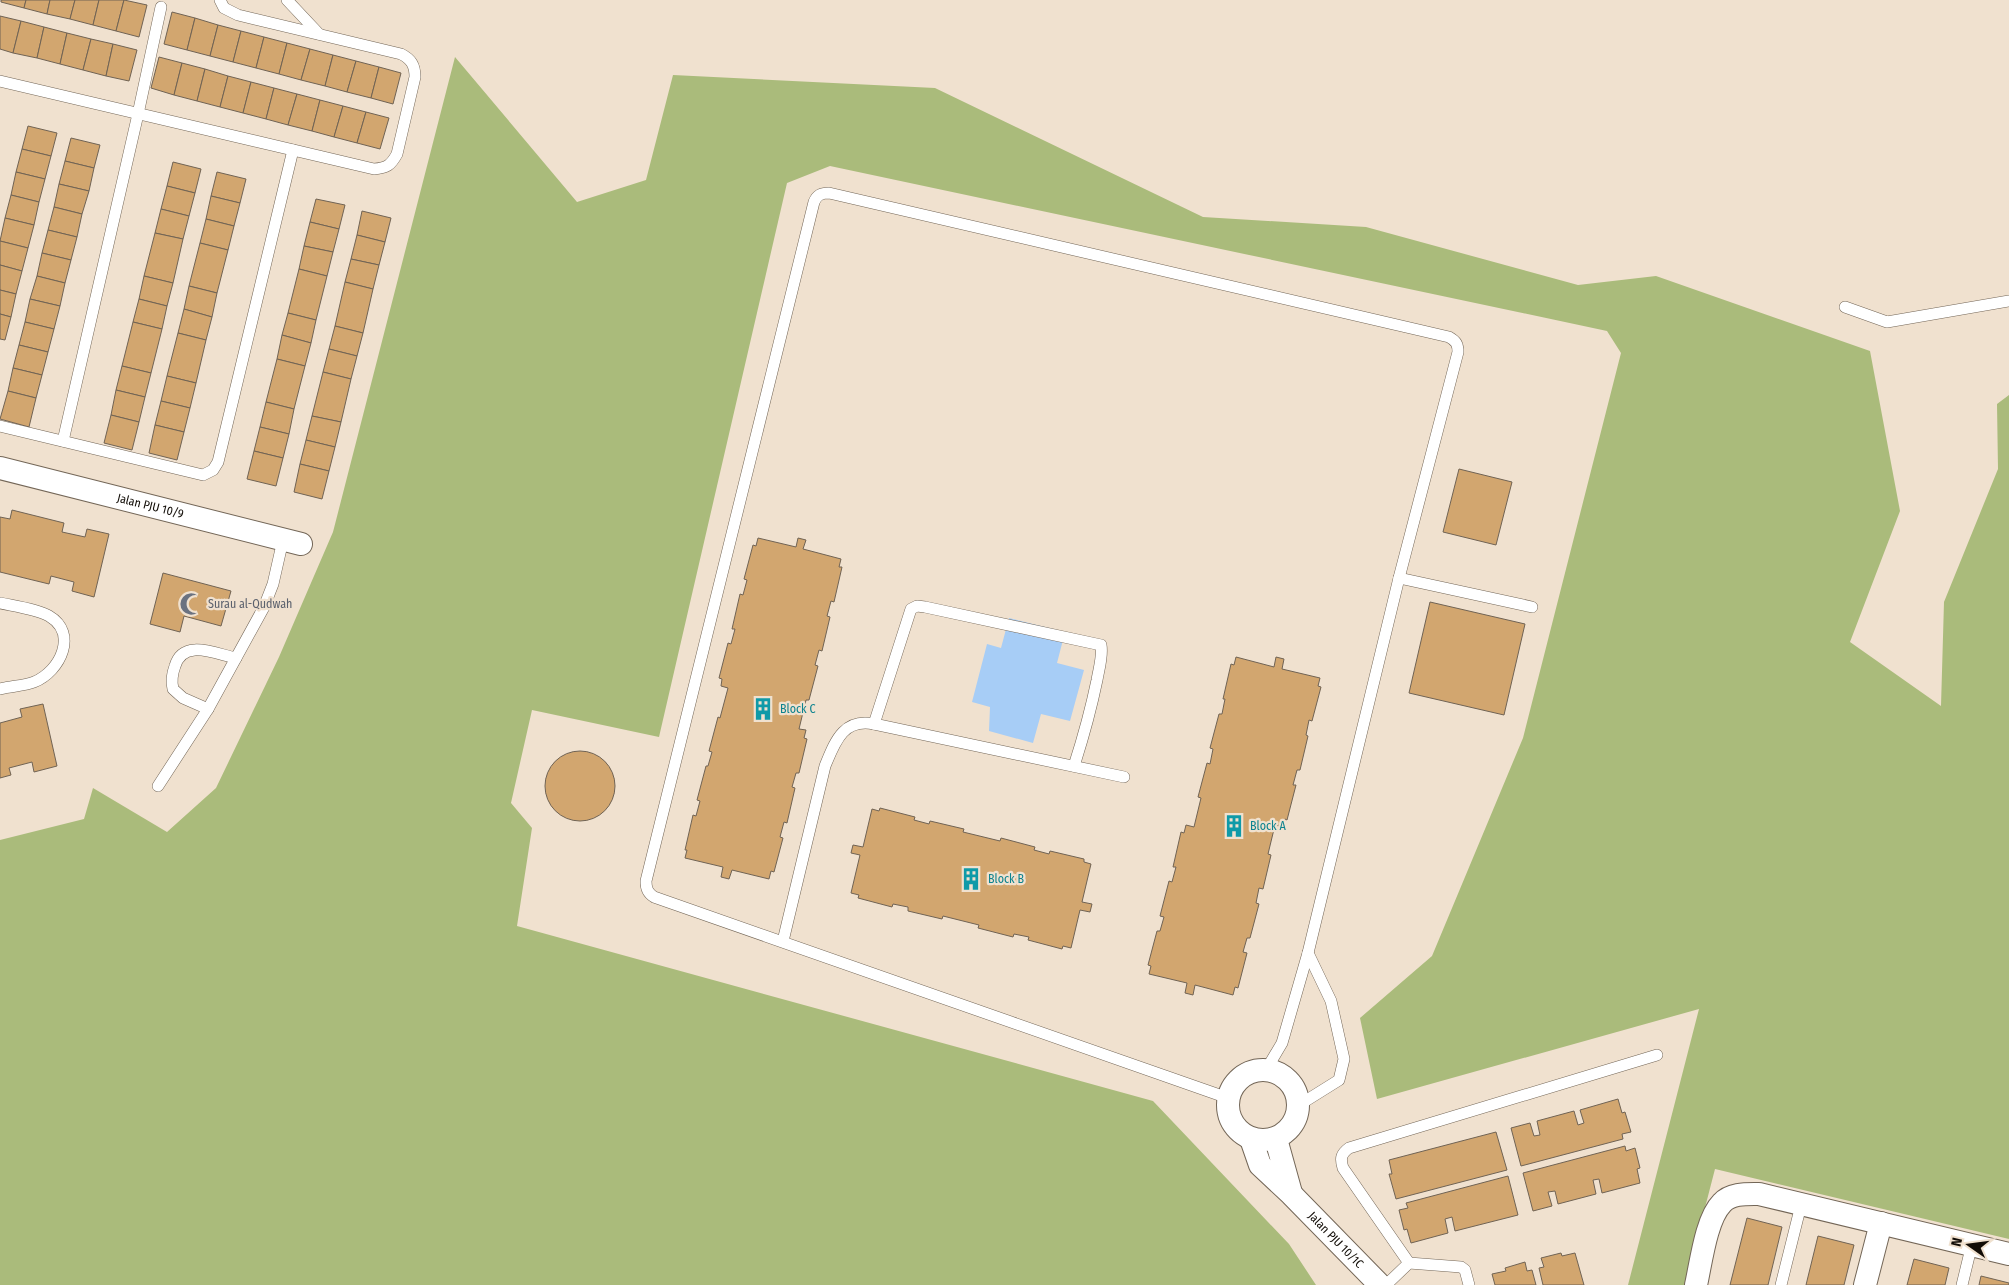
<svg xmlns="http://www.w3.org/2000/svg" width="2009" height="1285" viewBox="0 0 2009 1285" font-family="'Fira Sans Condensed',sans-serif">
<rect width="100%" height="100%" fill="#f0e1cf"/>
<!-- forest -->
<polygon fill="#aabb7b" points="455,57 577,202 646,180 673,75 935,88 1203,217 1366,227 1578,285 1656,276 1870,351 1900,511 1850,642 1941,706 1944,602 1998,469 1997,404 2009,395 2009,1239 1715,1169 1685,1285 1628,1285 1699,1009 1377,1099 1360,1018 1432,956 1523,738 1621,353 1607,331 830,166 787,183 659,737 532,710 511,803 532,828 517,926 1153,1101 1289,1244 1316,1285 0,1285 0,840 84,819 93,788 167,832 216,788 279,657 333,532"/>
<!-- water -->
<polygon fill="#a7cdf6" points="1009,618 1065,632 1057,663 1084,670 1070,721 1041,714 1033,743 989,731 990,707 972,702 987,644 1001,648"/>
<!-- building -->
<g fill="#d2a66f" stroke="#706354">
<polygon points="1,0 26,0 24,8 1,2"/>
<polygon points="26,0 50,0 47,14 24,8"/>
<polygon points="50,0 75,0 70,19 47,14"/>
<polygon points="75,0 99,0 93,25 70,19"/>
<polygon points="99,0 124,0 116,31 93,25"/>
<polygon points="124,0 147,5 139,37 116,31"/>
<polygon points="172,12 195,18 187,50 164,44"/>
<polygon points="0,16 21,21 13,53 0,49"/>
<polygon points="195,18 218,25 210,56 187,50"/>
<polygon points="21,21 44,27 37,58 13,53"/>
<polygon points="218,25 241,31 233,62 210,56"/>
<polygon points="44,27 67,33 60,64 37,58"/>
<polygon points="241,31 264,37 256,68 233,62"/>
<polygon points="67,33 91,39 83,70 60,64"/>
<polygon points="264,37 287,43 279,74 256,68"/>
<polygon points="91,39 113,44 106,76 83,70"/>
<polygon points="287,43 310,49 301,80 279,74"/>
<polygon points="113,44 137,50 129,81 106,76"/>
<polygon points="310,49 333,55 325,86 301,80"/>
<polygon points="333,55 356,61 347,92 325,86"/>
<polygon points="159,57 182,63 174,95 151,88"/>
<polygon points="356,61 379,67 371,98 347,92"/>
<polygon points="182,63 205,69 197,101 174,95"/>
<polygon points="379,67 401,73 393,104 371,98"/>
<polygon points="205,69 228,76 220,107 197,101"/>
<polygon points="228,76 251,82 243,113 220,107"/>
<polygon points="251,82 274,88 266,119 243,113"/>
<polygon points="274,88 297,94 288,125 266,119"/>
<polygon points="297,94 320,100 312,131 288,125"/>
<polygon points="320,100 343,106 334,137 312,131"/>
<polygon points="343,106 366,112 357,143 334,137"/>
<polygon points="366,112 389,118 380,149 357,143"/>
<polygon points="28,126 57,133 51,156 22,149"/>
<polygon points="71,138 100,145 94,168 65,161"/>
<polygon points="22,149 51,156 45,179 16,172"/>
<polygon points="65,161 94,168 89,191 59,184"/>
<polygon points="173,162 201,169 195,193 167,186"/>
<polygon points="16,172 45,179 39,202 11,195"/>
<polygon points="217,172 246,179 240,203 211,196"/>
<polygon points="59,184 89,191 82,214 54,207"/>
<polygon points="167,186 195,193 189,216 161,209"/>
<polygon points="11,195 39,202 34,225 5,218"/>
<polygon points="211,196 240,203 234,226 206,219"/>
<polygon points="316,199 345,205 339,229 310,222"/>
<polygon points="54,207 82,214 77,237 48,230"/>
<polygon points="161,209 189,216 183,239 155,233"/>
<polygon points="362,211 391,218 385,242 357,235"/>
<polygon points="5,218 34,225 28,248 0,241"/>
<polygon points="206,219 234,226 228,250 200,243"/>
<polygon points="310,222 339,229 333,252 304,246"/>
<polygon points="48,230 77,237 71,260 42,253"/>
<polygon points="155,233 183,239 173,283 144,276"/>
<polygon points="357,235 385,242 379,265 351,259"/>
<polygon points="0,241 28,248 22,271 0,265"/>
<polygon points="200,243 228,250 217,293 189,286"/>
<polygon points="304,246 333,252 327,276 299,269"/>
<polygon points="42,253 71,260 65,283 37,276"/>
<polygon points="351,259 379,265 373,289 345,282"/>
<polygon points="0,265 22,271 16,294 0,290"/>
<polygon points="299,269 327,276 316,320 288,313"/>
<polygon points="37,276 65,283 60,306 30,299"/>
<polygon points="144,276 173,283 167,306 139,299"/>
<polygon points="345,282 373,289 363,333 335,326"/>
<polygon points="189,286 217,293 212,317 184,309"/>
<polygon points="0,290 16,294 11,317 0,314"/>
<polygon points="30,299 60,306 54,329 25,322"/>
<polygon points="139,299 167,306 162,329 133,322"/>
<polygon points="184,309 212,317 206,340 178,333"/>
<polygon points="288,313 316,320 311,343 282,335"/>
<polygon points="0,314 11,317 5,340 0,339"/>
<polygon points="25,322 54,329 48,352 19,345"/>
<polygon points="133,322 162,329 151,373 122,366"/>
<polygon points="335,326 363,333 357,356 329,349"/>
<polygon points="178,333 206,340 196,383 167,376"/>
<polygon points="282,335 311,343 305,366 277,359"/>
<polygon points="19,345 48,352 42,375 13,368"/>
<polygon points="329,349 357,356 351,379 323,372"/>
<polygon points="277,359 305,366 294,409 266,402"/>
<polygon points="122,366 151,373 145,397 116,390"/>
<polygon points="13,368 42,375 36,398 8,391"/>
<polygon points="323,372 351,379 341,422 312,416"/>
<polygon points="167,376 196,383 190,408 161,401"/>
<polygon points="116,390 145,397 139,422 111,415"/>
<polygon points="8,391 36,398 29,427 0,419"/>
<polygon points="161,401 190,408 184,432 155,425"/>
<polygon points="266,402 294,409 289,434 260,427"/>
<polygon points="111,415 139,422 132,450 104,443"/>
<polygon points="312,416 341,422 335,447 306,440"/>
<polygon points="155,425 184,432 177,460 149,453"/>
<polygon points="260,427 289,434 283,458 254,451"/>
<polygon points="306,440 335,447 329,471 300,464"/>
<polygon points="254,451 283,458 276,486 247,479"/>
<polygon points="300,464 329,471 322,499 294,492"/>
<polygon points="1459,469 1512,482 1496,545 1443,532"/>
<polygon points="12,510 64,523 62,532 85,537 87,529 109,534 94,597 72,591 74,582 51,576 49,584 0,572 0,517 10,519"/>
<polygon points="758,538 796,547 798,538 806,540 803,549 841,559 839,567 842,567 834,602 831,601 827,616 830,617 822,651 819,650 815,665 818,666 809,700 806,700 799,729 806,730 804,738 807,739 799,773 796,773 792,787 795,788 787,823 784,822 780,837 783,838 774,872 771,871 769,879 732,870 729,879 721,877 723,867 685,858 687,850 685,850 693,815 696,816 700,801 697,800 706,766 708,766 712,752 709,751 718,717 720,718 728,688 721,686 722,679 719,678 728,643 731,644 735,629 732,629 740,594 743,595 747,580 744,579 753,545 756,546"/>
<polygon points="163,573 231,591 221,626 184,616 180,632 150,624"/>
<polygon points="1430,602 1525,624 1504,715 1409,693"/>
<polygon points="1236,657 1274,667 1276,657 1284,659 1282,669 1320,678 1318,686 1321,687 1312,721 1309,720 1306,735 1308,736 1300,770 1297,770 1293,785 1296,785 1287,820 1285,819 1283,827 1275,825 1268,854 1271,855 1263,889 1259,888 1256,903 1259,904 1250,938 1247,938 1243,952 1247,953 1238,988 1235,987 1233,995 1195,985 1193,995 1185,993 1187,983 1149,974 1151,966 1148,965 1157,931 1160,931 1164,917 1160,916 1169,881 1172,882 1176,867 1173,867 1181,832 1184,833 1186,825 1194,827 1201,798 1198,797 1207,763 1210,764 1213,749 1210,748 1219,714 1222,714 1225,699 1223,699 1231,664 1234,665"/>
<polygon points="43,704 57,766 34,772 32,762 9,768 11,775 0,778 0,723 22,717 20,709"/>
<circle cx="580" cy="786" r="35"/>
<polygon points="880,808 915,817 914,820 929,824 930,821 964,829 963,832 1000,841 1001,838 1035,847 1034,850 1049,854 1050,851 1084,859 1084,862 1091,864 1082,902 1092,904 1090,912 1080,910 1071,948 1063,946 1062,949 1028,940 1029,937 1014,934 1013,937 978,928 979,925 943,916 942,919 908,911 908,907 893,904 892,907 858,898 859,895 851,893 860,855 851,853 853,845 863,847 872,809 879,811"/>
<polygon points="1618,1099 1622,1113 1625,1112 1631,1132 1622,1134 1623,1139 1521,1166 1511,1128 1530,1123 1534,1136 1540,1135 1537,1121 1574,1111 1578,1125 1584,1123 1580,1110"/>
<polygon points="1496,1132 1507,1170 1396,1199 1389,1174 1392,1174 1389,1160"/>
<polygon points="1625,1146 1626,1151 1635,1148 1640,1168 1637,1169 1640,1183 1602,1193 1599,1179 1593,1180 1596,1194 1558,1204 1555,1191 1548,1192 1552,1206 1533,1211 1523,1173"/>
<polygon points="1508,1176 1518,1215 1455,1231 1452,1217 1445,1219 1448,1233 1411,1243 1407,1229 1404,1230 1399,1210 1408,1208 1406,1203"/>
<polygon points="1747,1218 1782,1227 1768,1285 1730,1285"/>
<polygon points="1818,1236 1854,1245 1844,1285 1806,1285"/>
<polygon points="1561,1253 1562,1256 1575,1253 1584,1285 1543,1285 1539,1268 1544,1267 1541,1258"/>
<polygon points="1914,1259 1949,1268 1945,1285 1907,1285"/>
<polygon points="1525,1262 1527,1271 1532,1270 1536,1285 1495,1285 1492,1274 1506,1271 1505,1268"/>
<polygon points="1981,1276 2009,1283 2009,1285 1979,1285"/>
</g>
<g fill="none" stroke-linecap="round" stroke-linejoin="round">
<defs>
<g id="service">
<polyline points="287,0 319,34"/>
<path d="M0,81l374,88c13,-1 17,-4 23,-15l18,-77c0,-12 -4,-18 -14,-23l-163,-39 -14,-7 -4,-8"/>
<polyline points="1845,307 1887,322 2009,301"/>
<polyline points="0,426 203,475 213,470 218,462 293,150"/>
<polyline points="63,441 138,114 161,7"/>
<polyline points="1399,578 1532,607"/>
<path d="M0,603c14,3 37,6 49,13 29,17 12,55 -15,66 -10,4 -23,4 -34,7"/>
<path d="M208,709l-25,-11 -10,-9c-2,-8 -1,-15 2,-23 8,-28 41,-12 61,-8"/>
<path d="M874,724l37,-115 6,-3 8,1 176,38c2,11 -2,23 -4,35 -6,29 -14,58 -23,86"/>
<polyline points="158,786 208,709 264,607 273,584 283,540"/>
<path d="M783,941l42,-175c10,-24 18,-48 49,-42l250,53"/>
<path d="M1228,1098l-574,-201c-6,-4 -8,-8 -8,-16l168,-679c3,-7 7,-9 15,-9l620,144c7,4 9,7 9,15l-59,226 -91,375 -26,90 -16,27"/>
<polyline points="1299,1105 1339,1080 1344,1059 1331,1001 1308,953"/>
<path d="M1409,1263l-66,-95c-3,-10 -2,-14 6,-20l308,-93"/>
<polyline points="1386,1285 1409,1263 1461,1267 1465,1270 1469,1285"/>
<polyline points="1781,1285 1801,1205"/>
<polyline points="1962,1285 1972,1244"/>
</g>
<g id="minor">
<path id="s1" d="M0,468l301,76"/>
<circle cx="1263" cy="1105" r="35"/>
<path id="s2" d="M1251,1139l9,26 31,29 89,91"/>
<polyline points="1276,1139 1291,1193"/>
<path d="M1696,1285c5,-22 10,-66 26,-82 9,-10 25,-9 37,-9l250,60"/>
<polyline points="1865,1285 1881,1223"/>
</g>
</defs>
<!-- service casing -->
<use href="#service" stroke="#736657" stroke-width="12"/>
<!-- minor casing -->
<use href="#minor" stroke="#736657" stroke-width="24"/>
<!-- service -->
<use href="#service" stroke="#fff" stroke-width="11"/>
<!-- minor -->
<use href="#minor" stroke="#fff" stroke-width="22"/>
</g>
<!-- icons -->
<defs>
<symbol id="mosque-bare" viewBox="-9 -9 18 18"><path d="M3.5-4.9A6 6 0 1 0 3.5 4.9A5 5 0 1 1 3.5-4.9Z" fill="#6b7280" stroke="#f0e1cf" stroke-width="2.5" paint-order="stroke"/></symbol>
<symbol id="building-bare" viewBox="-9 -9 18 18"><path d="M-4-6H4V6H1V3H-1V6H-4ZM-2.5-4.3h1.7v1.8h-1.7ZM.8-4.3h1.7v1.8H.8ZM-2.5-1h1.7V.8h-1.7ZM.8-1h1.7V.8H.8Z" fill="#0f9aa8" stroke="#f0e1cf" stroke-width="2.5" paint-order="stroke"/></symbol>
</defs>
<g fill-rule="evenodd">
<use href="#mosque-bare" x="175" y="588" width="32" height="32"/>
<use href="#building-bare" x="747" y="693" width="32" height="32"/>
<use href="#building-bare" x="1218" y="810" width="32" height="32"/>
<use href="#building-bare" x="955" y="863" width="32" height="32"/>
</g>
<g text-anchor="middle" stroke-width="4.5" stroke-linejoin="round" paint-order="stroke">
<!-- street labels -->
<g font-size="12" fill="#120d07" stroke="#f0e1cf">
<text dy="4" stroke="none"><textPath href="#s1" startOffset="155">Jalan PJU 10/9</textPath></text>
<text dy="4" stroke="none"><textPath href="#s2" startOffset="134">Jalan PJU 10/1C</textPath></text>
</g>
<!-- worship labels -->
<g font-size="12" fill="#5b616d" stroke="#f0e1cf" text-anchor="start">
<text x="208" y="608">Surau al-Qudwah</text>
</g>
<!-- culture labels -->
<g font-size="12" fill="#0d838f" stroke="#f0e1cf" text-anchor="start">
<text x="780" y="713">Block C</text>
<text x="1250" y="830">Block A</text>
<text x="988" y="883">Block B</text>
</g>
</g>
<!-- north arrow -->
<g transform="translate(1969 1245) rotate(284)" stroke="#f0e1cf" stroke-width="4" paint-order="stroke">
<path d="M0-4L9 19L0 12L-9 19Z" fill="#120d07"/>
<text y="-8" font-size="14" font-weight="bold" text-anchor="middle" fill="#120d07">N</text>
</g>
</svg>
